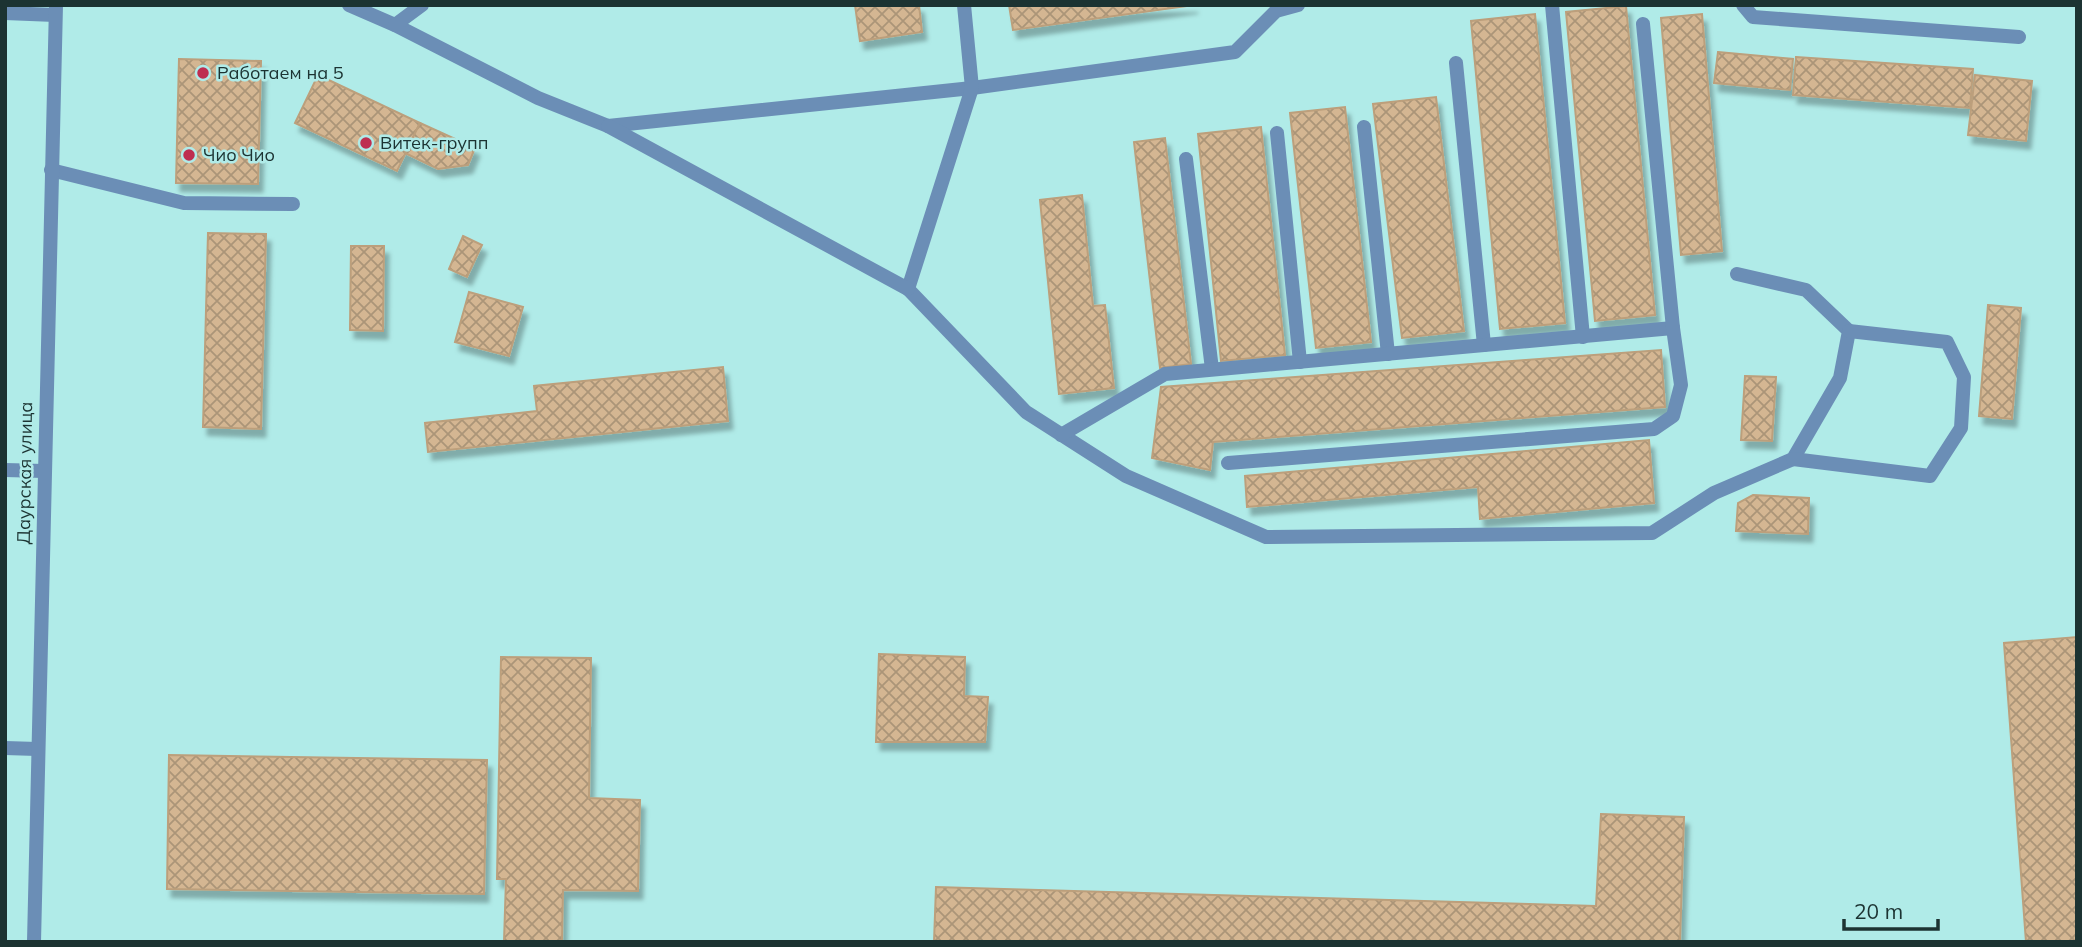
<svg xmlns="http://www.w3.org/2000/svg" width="2082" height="947" viewBox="0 0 2082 947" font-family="Mulish,sans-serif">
<defs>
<pattern id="building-cross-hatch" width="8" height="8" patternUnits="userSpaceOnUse" patternTransform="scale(1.75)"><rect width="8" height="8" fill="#d4b692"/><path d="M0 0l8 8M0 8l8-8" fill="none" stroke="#ab9578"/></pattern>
<filter id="shadow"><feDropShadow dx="4.5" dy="8" stdDeviation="2" flood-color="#0004"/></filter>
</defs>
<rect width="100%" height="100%" fill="#b0ebe8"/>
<!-- building -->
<g fill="url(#building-cross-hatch)" stroke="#bc9f7b" stroke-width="2" filter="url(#shadow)">
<polygon points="855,5 919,5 922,32 860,41"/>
<polygon points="1009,5 1194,5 1013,30"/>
<polygon points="1626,6 1655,315 1595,321 1566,12"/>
<polygon points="1535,14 1565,323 1500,329 1471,21"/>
<polygon points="1702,14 1722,251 1681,255 1661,18"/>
<polygon points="1718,52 1793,59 1790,90 1714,83"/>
<polygon points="1796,57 1973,69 1970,108 1793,95"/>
<polygon points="179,59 261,61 258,184 176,183"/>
<polygon points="318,75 420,123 397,171 295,123"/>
<polygon points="1975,75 2032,81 2026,141 1968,135"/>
<polygon points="1436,97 1464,331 1402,338 1373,104"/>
<polygon points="1345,107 1371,342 1316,348 1290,113"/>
<polygon points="420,123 475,148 468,165 438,169 405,153"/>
<polygon points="1261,127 1285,355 1221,361 1198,134"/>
<polygon points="1165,138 1191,364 1160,368 1134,142"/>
<polygon points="1082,195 1093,306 1105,305 1114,388 1059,394 1040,200"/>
<polygon points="208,233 266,234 261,429 203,427"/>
<polygon points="463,236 482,245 467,277 449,269"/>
<polygon points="351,246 384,246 383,331 350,330"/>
<polygon points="469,292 523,307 509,356 455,342"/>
<polygon points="1988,305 2021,308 2012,419 1979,416"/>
<polygon points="1661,350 1665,407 1213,442 1210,470 1152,458 1161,387"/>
<polygon points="723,367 728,421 428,452 425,423 537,411 534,386"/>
<polygon points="1745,376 1776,377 1772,441 1741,440"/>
<polygon points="1649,440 1654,503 1480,519 1478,487 1247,507 1245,476"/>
<polygon points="1753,495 1809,498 1808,534 1736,531 1738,503"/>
<polygon points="2077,637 2077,942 2026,942 2004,643"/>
<polygon points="879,654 965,657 964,696 988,697 985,742 876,742"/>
<polygon points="501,657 591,658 589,798 640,800 638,891 563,890 562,942 504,942 506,879 497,879"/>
<polygon points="169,755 487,760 484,894 167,889"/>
<polygon points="1601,814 1684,817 1680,942 934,942 936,887 1596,906"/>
</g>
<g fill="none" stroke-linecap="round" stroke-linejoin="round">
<!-- service -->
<g stroke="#6b8eb6" stroke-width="14">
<polyline points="349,5 395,25 538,98 608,126 972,88 1235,52 1276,11 1298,5"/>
<polyline points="964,5 972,88 908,289 1026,412 1126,476 1266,537 1652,533 1714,493 1793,459 1840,378 1849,331 1806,290 1737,274"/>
<polyline points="1552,5 1583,337"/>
<polyline points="1743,5 1753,17 2019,37"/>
<polyline points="5,13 55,15"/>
<polyline points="395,25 422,5"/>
<polyline points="1456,63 1484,345"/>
<polyline points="608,126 908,289"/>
<polyline points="1364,127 1388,354"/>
<polyline points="1277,133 1300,362"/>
<polyline points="1186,159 1212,369"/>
<polyline points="51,170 184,203 293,204"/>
<polyline points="1061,435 1165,374 1673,328"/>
<polyline points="1793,459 1930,476 1961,428 1964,377 1947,342 1849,331"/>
<polyline points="1228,463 1654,429 1673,416 1681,385 1673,328 1643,24"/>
<polyline points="5,470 44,471"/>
<polyline points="5,748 37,749"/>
</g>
<!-- minor -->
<polyline stroke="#6b8eb6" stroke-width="14" points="34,942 56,5"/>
</g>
<!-- markers -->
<g fill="#be2e50" stroke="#b0ebe8" stroke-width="2.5">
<circle cx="203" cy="73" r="7"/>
<circle cx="366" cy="143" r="7"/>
<circle cx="189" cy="155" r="7"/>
</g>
<g text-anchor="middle" stroke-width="5" stroke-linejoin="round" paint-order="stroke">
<!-- poi labels -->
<g font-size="18" fill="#1c3332" stroke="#b0ebe8" text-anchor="start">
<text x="217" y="79">Работаем на 5</text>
<text x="380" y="149">Витек-групп</text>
<text x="203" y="161">Чио Чио</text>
</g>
<!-- street labels -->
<g font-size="18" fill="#1c3332" stroke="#b0ebe8">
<text transform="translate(25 473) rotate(-89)" y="6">Даурская улица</text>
</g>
</g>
<!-- border -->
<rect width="2082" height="947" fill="none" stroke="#1c3332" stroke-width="14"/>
<!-- scale -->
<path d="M1844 919v10h94v-10" fill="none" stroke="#1c3332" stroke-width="3.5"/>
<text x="1854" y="919" font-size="21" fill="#1c3332" stroke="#b0ebe8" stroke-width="5" paint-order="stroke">20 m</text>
</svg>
